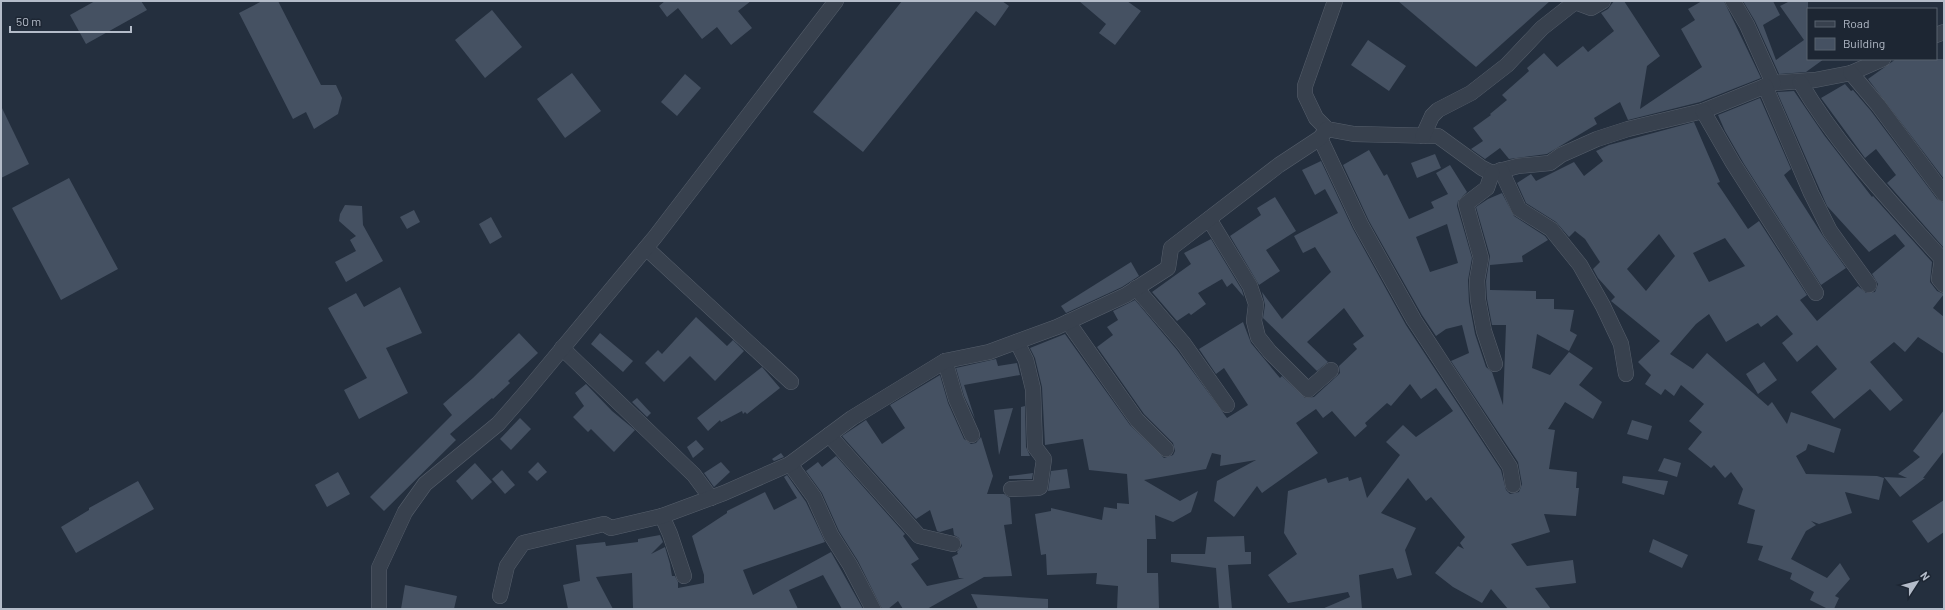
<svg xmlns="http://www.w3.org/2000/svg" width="1945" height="610" viewBox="0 0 1945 610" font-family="Barlow,sans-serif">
<rect width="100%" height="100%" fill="#242f3e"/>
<!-- building -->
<g fill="#455162" fill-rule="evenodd">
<polygon points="95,1 141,1 147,10 86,44 70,15"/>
<polygon points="262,1 278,1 321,85 336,85 342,98 338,114 314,129 306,112 293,119 239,13"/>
<polygon points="665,1 751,1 738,11 752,28 731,45 717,27 702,39 678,8 667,17 659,6"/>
<polygon points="902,1 1002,1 1009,6 995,26 976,11 863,152 813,112"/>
<polygon points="1079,1 1127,1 1141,11 1115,45 1099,33 1106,24"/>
<polygon points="1398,1 1550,1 1476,67"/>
<polygon points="1614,1 1624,1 1660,56 1647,66 1640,109 1702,67 1681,29 1695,20 1688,9 1702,1 1724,1 1761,78 1700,102 1628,120 1620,102 1594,118 1597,124 1547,154 1509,159 1500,148 1485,159 1471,149 1483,141 1473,128 1491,115 1490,114 1507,100 1502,95 1529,71 1527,68 1544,53 1557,67 1583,46 1588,52 1614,31 1601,13 1608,9"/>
<polygon points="1743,1 1773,1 1780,15 1763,25 1776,60 1804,40 1780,6 1790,1 1808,1 1808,59 1824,59 1806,72 1779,74 1755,21"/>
<polygon points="492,10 522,47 485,78 455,40"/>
<polygon points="1368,40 1406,66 1389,91 1351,65"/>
<polygon points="1896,59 1944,59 1944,179 1868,79"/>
<polygon points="572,73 601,111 565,138 537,99"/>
<polygon points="685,74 701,88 677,116 661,102"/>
<polygon points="1845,84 1851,91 1853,90 1871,111 1937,199 1944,203 1944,248 1887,183 1896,175 1876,149 1865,158 1821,98"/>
<path d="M1794,91l30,44 48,62 1,-1 59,66 -2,20 7,9 7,3 -11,14 11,9v37l-26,-17 -13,15 -11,-10 -24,20 33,38 -13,11 -20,-22 -36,30 -23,-27 26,-23 -20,-24 -20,17 -15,-19 11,-9 -16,-19 -16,12 -3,-4 -32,19 -17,-28 -13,10 -26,30 23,15 14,-16 61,53 4,-4 15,22 4,-12 50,17 -7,24 -26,-9 -2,6 -10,6 10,18 71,2 7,2 -5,22 -34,-8 7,21 -33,11 -8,-3 5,4 -10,6 -15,28 36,19 13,-15 10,16 -15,17 4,2 -5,11h-6l-18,-9 4,-8 -24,-13 2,-6 -34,-13 5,-14 -16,-3 8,-33 -17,-6 5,-15 -12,-17 -6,6 -11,-13 -3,3 -23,-19 14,-17 -13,-11 15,-17 -23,-19 -7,11 -9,-7 -4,6 -16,-11 6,-9 -13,-13 22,-21 -49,-40 4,-4 -17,-19 -5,-9 7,-7 -15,-23 -10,-8 -6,6 -13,-15 -30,-19 -9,-20 14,-9 5,7 38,-19 10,14 19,-15 -7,-10 13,-6 85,-23 26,60 -3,1 31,46 11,-8 48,74 -7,5 17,21 41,-35 8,7 9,-1 3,-8 -6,-10 33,-28 -10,-12 -26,18 -42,-46 -50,-114zM1659,234l16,22 -29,35 -19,-22zM1725,238l20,28 -36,16 -16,-29z"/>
<polygon points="1760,98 1791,169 1784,175 1823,236 1846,268 1821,285 1744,164 1725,131 1718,115"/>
<polygon points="1,106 29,164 1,178"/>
<path d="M1369,150l15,26 3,-2 22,45 25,-11 -3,-6 17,-8 -12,-21 14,-8 17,27 -9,9 -1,5 15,52 -4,22 1,22 6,32 11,33 6,5 11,33 3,-80h-14l-5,-26 -1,-18 4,-25 -14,-49 12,-8 14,-6 12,23 31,20 3,4 -26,16 1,6 -33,3v25l46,1v8h18v10l20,1 -4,21 7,4 -8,16 -32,-17 -5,34 18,7 19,-23 24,16 -14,17 23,17 -9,17 -28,-17 -17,27 7,1 -6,39 28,3 -1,16h3l-3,28 -32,-2 6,18 -39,12 16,22 46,-6 3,23 -41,5 16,21h-43l-17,-20 -9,14 -29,-16 -18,-14 23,-27 6,3 -4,-6 5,-6 -34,-40 -5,4 -18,-23 -27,35 35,15 -11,22 7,25 -15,4 -4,-11 -34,7 3,34h-40l28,-12 -2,-5 -60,11 -20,-28 29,-21 -13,-21 4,-42 38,-13 2,5 20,-6 1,4 12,-4 6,21 33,-43 -14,-13 17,-17 13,12 37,-26 -17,-23 -15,11 -11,-15 -19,22 -4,-3 -22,20 2,3 -12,11 -23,-26 -9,7 -7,-9 -20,14 22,30 -56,40 -5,-7 -23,31 -20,-16 3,-20 39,-21 -36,6 1,-11 -9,-2 -6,16 -62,11 36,21 18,-10 -7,21 -18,10 -18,-7 1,24h-9v34h11l1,36h-42l1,-23 -22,-2 1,-11 -50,2 -1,-21 -5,1 -6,-41 16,-3v-3l51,12 2,-13 13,2v-6l12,1 -2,-30 -38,-4 -6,-31 -38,6 -3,-58 -7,-29 -5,-10 35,-14 65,91 34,33 9,-3 2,-4 -2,-8 -29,-29 -47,-67 16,-12 -6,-8 11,-7 -5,-9 22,-11 42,50 50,68 21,-13 -24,-37 -8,6 -17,-25 44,-27 8,21 29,35 2,-2 23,22 9,-1 23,-21 3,-3 -1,-7 18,-17 -4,-5 11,-8 -20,-28 -37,34 21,20 -11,9 -54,-53 2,-13 -3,-13 20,27 49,-47 -16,-25 -12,6 -9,-17 44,-23 -13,-24 -10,6 -13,-25 19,-9 32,68 53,96 95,145 5,20 4,4 9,-2 3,-8 -4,-22 -67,-101 18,-8 -7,-28 -16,4 -10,7 -14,-21 -53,-94 -26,-56zM1447,224l11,39 -28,9 -14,-35z"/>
<polygon points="1435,154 1441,168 1417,178 1411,163"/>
<polygon points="69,178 118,269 61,300 12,208"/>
<polygon points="1275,197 1296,231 1266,250 1280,271 1259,285 1230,236 1261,215 1257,208"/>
<polygon points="345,205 362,206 363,225 383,261 346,282 335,262 356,251 350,240 356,236 339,221 340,214"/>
<polygon points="414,210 420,222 407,229 400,217"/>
<polygon points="491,217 502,237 490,244 479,224"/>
<polygon points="1211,239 1242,290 1244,297 1232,283 1227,287 1222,279 1198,293 1206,304 1191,315 1189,313 1177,321 1152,292 1191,264 1184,253"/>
<polygon points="1131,262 1139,276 1122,287 1066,313 1061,306"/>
<polygon points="400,287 422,333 386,348 408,393 359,419 344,390 367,378 328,308 356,293 364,307"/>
<polygon points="696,317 727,346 733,340 744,351 715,381 690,356 664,382 645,363 658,350 662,354"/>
<polygon points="519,333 538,353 508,381 510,383 493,399 492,398 450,434 456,440 384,511 370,497 452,415 443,404 473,378"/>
<polygon points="600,333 633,361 623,372 591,344"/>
<polygon points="996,359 998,366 1017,363 1020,375 964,385 975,419 964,396 956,368"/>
<polygon points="1764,362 1777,380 1758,394 1746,374"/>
<polygon points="762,367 780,388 747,414 745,412 743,414 742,411 721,422 720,420 708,431 697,418"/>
<polygon points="940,375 948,403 964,439 971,444 976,443 981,437 993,476 987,494 1004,494 1010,498 1012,524 1004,525 1012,576 984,577 927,609 903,609 898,601 888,609 882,609 858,561 839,531 822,493 806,471 818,462 822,467 836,456 905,534 903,536 919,559 911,564 927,586 964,578 959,578 952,557 958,554 957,552 962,546 959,538 954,535 953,528 940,532 937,531 930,510 916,519 842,436 866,420 882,444 905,428 890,405"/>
<polygon points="586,384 612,411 635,430 614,452 591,429 588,432 573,417 584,406 575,393"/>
<polygon points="637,398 651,413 647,417 632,402"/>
<polygon points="1025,406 1026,447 1030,456 1021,456 1021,407"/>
<polygon points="1013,408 999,455 994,410"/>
<polygon points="1944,410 1944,451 1923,478 1925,478 1900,497 1884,477 1907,478 1898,474 1920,457 1913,451"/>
<polygon points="520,418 531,429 511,450 500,439"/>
<polygon points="1632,420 1652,426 1648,440 1627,434"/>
<polygon points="696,440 704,449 693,458 687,447"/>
<polygon points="781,453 784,457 774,461 772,459"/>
<polygon points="1664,458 1681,463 1677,477 1658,471"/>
<polygon points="538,462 547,472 537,481 528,472"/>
<polygon points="721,462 730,472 714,487 704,473"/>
<polygon points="475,463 492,482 472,500 456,481"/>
<polygon points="1067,469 1070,488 1048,491 1051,471"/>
<polygon points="502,470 515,485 505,494 492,479"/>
<polygon points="338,472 350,494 327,507 315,485"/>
<polygon points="1033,473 1032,479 1009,479 1009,476"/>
<polygon points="787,475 806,502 825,542 743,570 753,595 831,552 863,609 842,609 823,575 789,590 798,609 633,609 632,573 596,577 613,609 568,609 563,585 580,581 576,545 605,542 606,546 638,542 638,539 660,535 663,542 651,554 665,547 670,564 672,576 675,576 678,582 678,588 704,583 704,575 692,536 727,513 727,511 765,492 774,510 797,498 784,477"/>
<polygon points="1623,476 1668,481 1664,495 1622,483"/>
<polygon points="138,481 154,509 76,553 61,527 89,510 89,508"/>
<polygon points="1944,500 1944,532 1928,543 1912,521"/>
<polygon points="1244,536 1245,552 1251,552 1251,564 1228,565 1232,609 1219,609 1216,568 1171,562 1171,554 1205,554 1207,537"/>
<polygon points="1653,539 1688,555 1682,568 1649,552"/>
<polygon points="405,585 457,596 454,609 401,609"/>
<polygon points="971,594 1048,599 1048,609 978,609"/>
</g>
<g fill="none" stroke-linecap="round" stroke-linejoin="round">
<defs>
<g id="street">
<polyline points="1335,1 1305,86 1305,95 1316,118 1327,129 1354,134 1438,136 1482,168 1492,173 1518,166 1550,163 1561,155 1597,139 1628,129 1703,111 1773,83 1815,80 1851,73 1883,59"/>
<polyline points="1733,1 1747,25 1773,83"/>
<polyline points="1936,35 1944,32"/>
<polyline points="1851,73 1878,105 1944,194"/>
<path d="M1800,82c38,65 92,121 142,177l-3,20 5,6"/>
<polyline points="1765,86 1811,193 1830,231 1869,285"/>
<polyline points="1703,111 1733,163 1816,293"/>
<polyline points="1423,136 1432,116 1438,110 1471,93 1507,65 1542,28 1575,2 1591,8 1603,1"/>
<polyline points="1320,138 1361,225 1414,320 1510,467 1513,485"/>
<polyline points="1501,170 1519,209 1551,229 1580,265 1603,306 1621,344 1626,374"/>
<polyline points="1492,173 1487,188 1466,204 1481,258 1477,280 1478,300 1484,331 1495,364"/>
<polyline points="1209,219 1250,286 1256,304 1254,321 1258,337 1270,352 1308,390 1331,370"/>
<polyline points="646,248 791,382"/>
<polyline points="1136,288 1184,344 1227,405"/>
<polyline points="1068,322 1137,420 1166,449"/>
<polyline points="562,348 694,475 711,498"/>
<polyline points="945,361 956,399 972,435"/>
<polyline points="829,435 919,536 953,544"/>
<polyline points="790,464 814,497 831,535 850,565 873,609"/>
<polyline points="1011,489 1038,488 1040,487 1044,459 1035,447 1033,389 1026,360 1017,342"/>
<polyline points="662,516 670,534 684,576"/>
<polyline points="500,596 507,566 523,543 604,524 611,528 662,516 724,493 790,464 852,418 945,361 989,352 1057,327 1126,295 1168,268 1171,248 1279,165 1320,138 1327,129"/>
<polyline points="379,609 379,568 405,512 425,484 498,424 526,392 655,237 836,1"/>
</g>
</defs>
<!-- street casing -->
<use href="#street" stroke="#565f6c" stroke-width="16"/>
<!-- street -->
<use href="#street" stroke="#38414e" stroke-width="15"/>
</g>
<!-- border -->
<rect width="1945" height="610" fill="none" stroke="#b4bcc9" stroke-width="4"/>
<!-- legend -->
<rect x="1807" y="8" width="130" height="52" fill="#1d2633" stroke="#59626f"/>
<rect x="1815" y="21" width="20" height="6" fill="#38414e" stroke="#59626f"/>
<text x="1843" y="28" font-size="12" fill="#b4bcc9">Road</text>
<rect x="1815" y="38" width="20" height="12" fill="#455162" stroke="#59626f"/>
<text x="1843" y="48" font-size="12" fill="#b4bcc9">Building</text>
<!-- north arrow -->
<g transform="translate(1917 582) rotate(54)" stroke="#1d2633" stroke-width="3" paint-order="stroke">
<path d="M0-3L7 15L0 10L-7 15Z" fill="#b4bcc9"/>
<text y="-6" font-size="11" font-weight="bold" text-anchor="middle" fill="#b4bcc9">N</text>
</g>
<!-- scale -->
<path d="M10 26v6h121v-6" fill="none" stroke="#b4bcc9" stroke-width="2"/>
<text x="16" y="26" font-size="12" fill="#b4bcc9" stroke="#1d2633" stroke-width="3" paint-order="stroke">50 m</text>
</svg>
